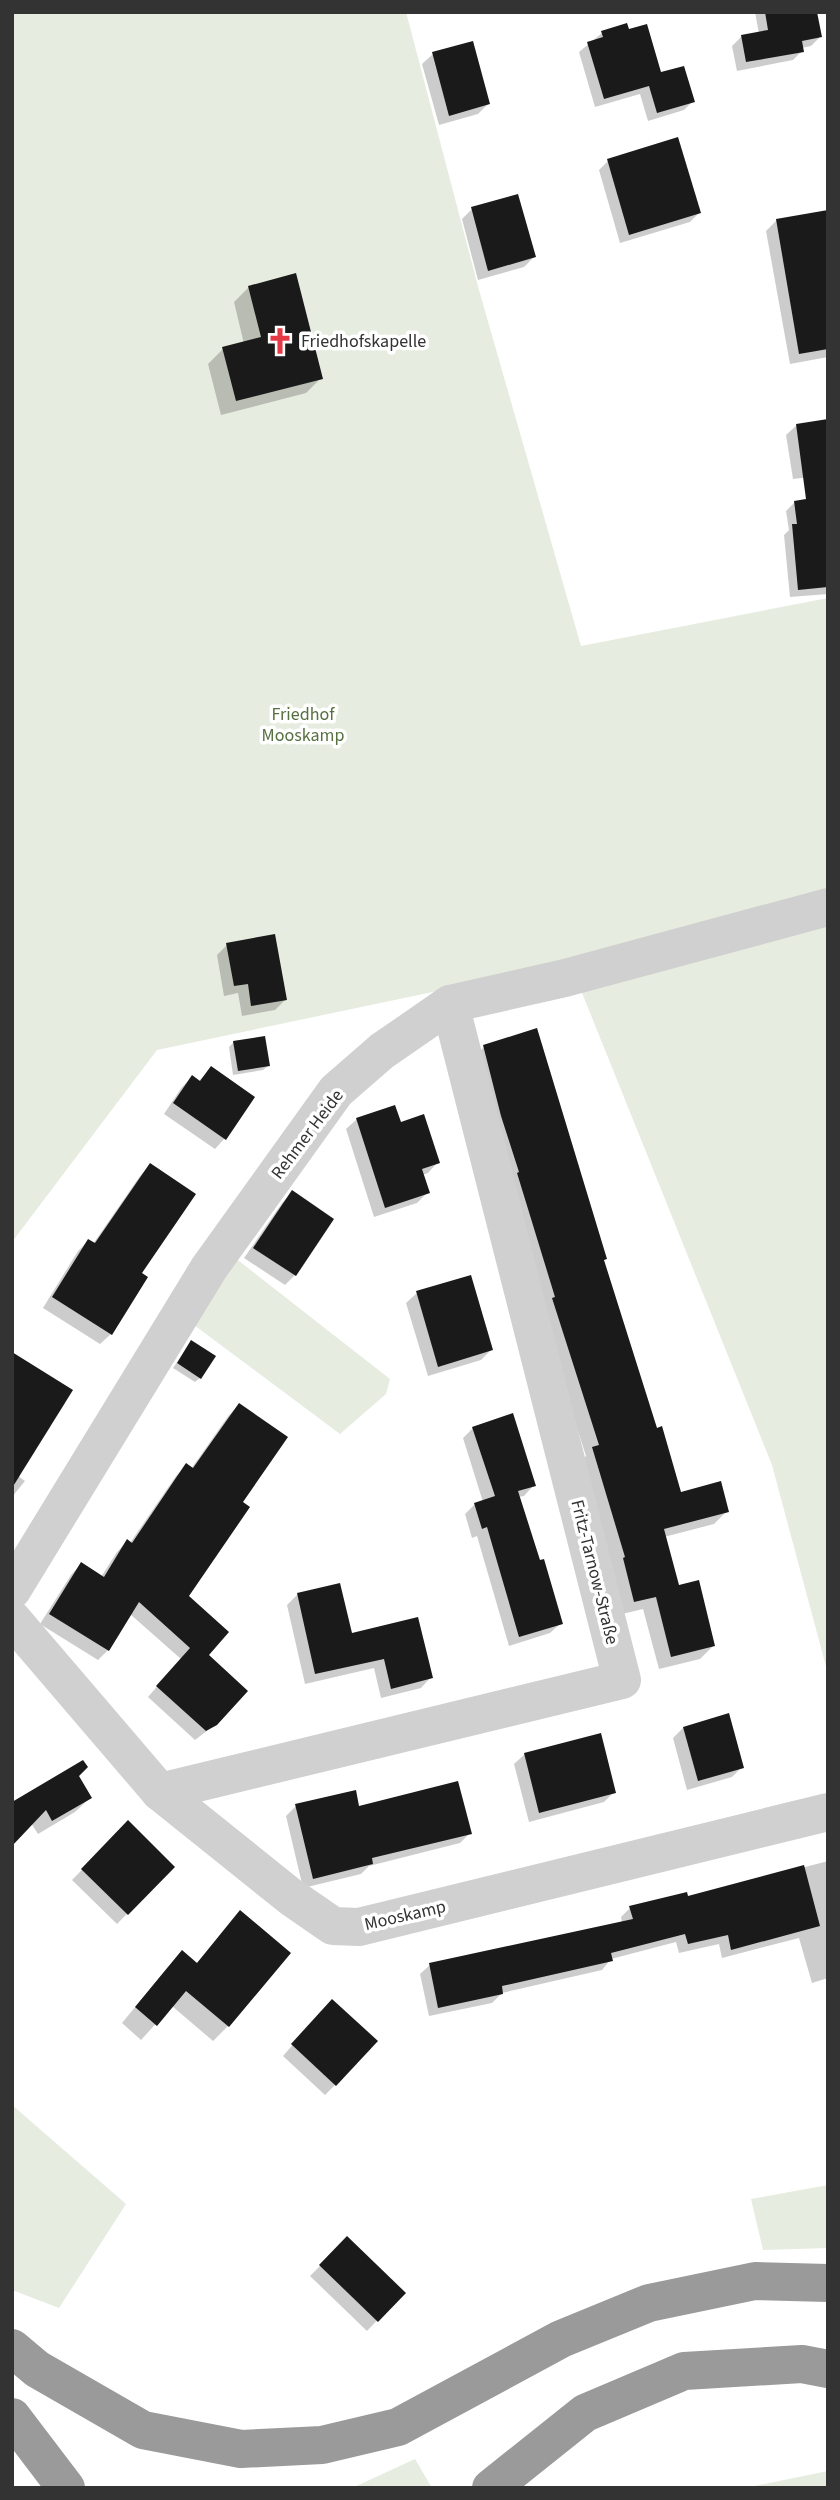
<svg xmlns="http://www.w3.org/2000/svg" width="840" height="2500" viewBox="0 0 840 2500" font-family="'Source Sans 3',sans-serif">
<rect width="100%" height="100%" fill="#fff"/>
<!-- green -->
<g fill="#e6ecdf">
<polygon points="12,12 406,12 479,290 581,646 828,598 828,1674 772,1465 570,963 157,1050 12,1242"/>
<polygon points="225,1250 390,1379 386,1394 340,1434 182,1316"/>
<polygon points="12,2105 126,2204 59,2308 12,2290"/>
<polygon points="828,2185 828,2248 763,2250 751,2199"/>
<polygon points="415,2459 432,2488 352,2488"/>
<polygon points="828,2471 828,2488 745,2488"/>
</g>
<!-- shadow -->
<g fill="#0003">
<polygon points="755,12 816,12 820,37 811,46 801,48 802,51 793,60 737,71 732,46 742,36 759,34"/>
<polygon points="602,33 660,75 693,101 684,110 648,121 640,94 595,107 579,52"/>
<polygon points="433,54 488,104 478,114 439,125 422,64"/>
<polygon points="608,161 699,213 690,222 620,243 599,170"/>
<polygon points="472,209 534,257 524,267 478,280 462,219"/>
<polygon points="828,212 828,357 790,364 766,231 777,220"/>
<polygon points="249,287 321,378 306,393 221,415 208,364 223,349 244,344 234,302"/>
<polygon points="797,425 828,475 793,479 786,435"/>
<polygon points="828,498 828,594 790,597 784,535 789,530 786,511 795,502"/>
<polygon points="227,945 285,1000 275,1010 242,1016 238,993 224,996 217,955"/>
<polygon points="234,1042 268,1066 263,1070 233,1075 229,1047"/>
<polygon points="484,1047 603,1261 656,1430 680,1494 727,1511 714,1524 664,1537 677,1587 713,1646 700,1659 659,1669 643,1609 622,1614 580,1462 586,1456 540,1312 471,1060"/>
<polygon points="211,1068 225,1138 215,1149 164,1114 182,1087 192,1077 199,1081"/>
<polygon points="357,1119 400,1124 438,1162 428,1173 422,1175 428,1192 417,1203 374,1217 346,1129"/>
<polygon points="150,1165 139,1273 111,1334 100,1344 43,1308 78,1251 88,1241 93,1244 140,1176"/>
<polygon points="292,1193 295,1275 285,1285 244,1258 282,1203"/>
<polygon points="417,1293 491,1350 481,1360 428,1376 406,1303"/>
<polygon points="191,1342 200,1378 195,1382 173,1368"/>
<polygon points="12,1390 18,1476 25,1481 12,1497"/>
<polygon points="239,1405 241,1502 187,1596 216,1724 195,1740 148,1697 181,1659 130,1614 108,1650 98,1660 40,1624 71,1575 81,1564 101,1577 117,1552 127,1541 130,1543 176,1476 186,1466 191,1469 229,1415"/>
<polygon points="473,1428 534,1485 524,1496 518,1497 561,1623 550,1633 509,1646 477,1536 472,1538 465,1514 475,1504 483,1502 463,1438"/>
<polygon points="298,1594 351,1635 431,1677 421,1688 381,1698 374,1668 305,1684 287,1605"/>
<polygon points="683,1728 742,1767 732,1777 687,1790 673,1738"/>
<polygon points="525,1754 614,1792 604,1802 529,1822 514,1764"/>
<polygon points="76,1776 90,1798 75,1812 38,1834 31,1823"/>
<polygon points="296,1806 358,1808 470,1833 460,1843 369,1866 361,1874 303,1888 286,1816"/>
<polygon points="128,1823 173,1867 117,1924 72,1880"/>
<polygon points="828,1861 828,1978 812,1983 799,1938 722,1958 719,1944 679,1953 676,1942 611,1959 602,1970 502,1993 492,2003 429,2016 420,1974 430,1965 622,1923 621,1917 630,1908 686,1898"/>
<polygon points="241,1913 228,2026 213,2041 172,2006 141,2040 122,2023 168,1967 196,1964"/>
<polygon points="322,2011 335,2085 325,2095 283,2056"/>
<polygon points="347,2239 403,2293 367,2331 310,2276"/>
</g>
<!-- building -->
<g fill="#1a1a1a">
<polygon points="765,12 817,12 822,37 802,41 804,52 746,62 741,35 768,30"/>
<polygon points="627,23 629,29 647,24 661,72 684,66 695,102 657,113 649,86 604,99 587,42 603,37 601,31"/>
<polygon points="473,41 490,104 449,116 432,52"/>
<polygon points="678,137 701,213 629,235 607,159"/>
<polygon points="518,194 536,257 488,271 471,207"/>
<polygon points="828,210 828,349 799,354 776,219"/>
<polygon points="296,273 323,379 236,401 222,347 261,337 248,286"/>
<polygon points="828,419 828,587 798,590 792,524 797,524 794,501 806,499 796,424"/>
<polygon points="275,934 287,1000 251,1006 248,984 234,986 226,943"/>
<polygon points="537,1028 607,1259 604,1260 657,1428 662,1426 681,1492 721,1481 729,1512 664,1529 679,1585 699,1580 715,1646 671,1657 656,1597 634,1602 623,1558 625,1557 592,1447 599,1445 552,1298 555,1297 517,1173 519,1172 501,1116 483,1045"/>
<polygon points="265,1036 270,1066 238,1071 233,1041"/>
<polygon points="211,1066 255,1097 226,1140 173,1103 192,1075 200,1081"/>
<polygon points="395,1105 401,1122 424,1114 440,1163 422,1169 430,1193 385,1208 356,1118"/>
<polygon points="150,1163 196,1194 142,1273 148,1277 112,1335 52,1297 88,1239 95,1243"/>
<polygon points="292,1190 334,1219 296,1276 253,1248"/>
<polygon points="471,1275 493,1350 438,1367 416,1291"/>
<polygon points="191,1340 216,1356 201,1379 177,1363"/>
<polygon points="12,1352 73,1390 12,1488"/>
<polygon points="239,1403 288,1437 243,1502 250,1507 189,1596 229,1632 209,1655 248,1691 217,1725 206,1731 156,1686 190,1648 139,1602 109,1651 49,1614 81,1562 104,1577 127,1539 132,1543 186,1463 193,1468"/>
<polygon points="513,1413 536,1486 518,1491 540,1560 544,1559 563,1624 519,1637 487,1527 482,1529 474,1503 495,1496 472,1427"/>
<polygon points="340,1583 352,1633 418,1617 433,1678 391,1689 384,1659 315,1674 297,1593"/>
<polygon points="729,1713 744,1768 698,1781 683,1727"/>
<polygon points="601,1733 616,1793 539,1813 524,1753"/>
<polygon points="83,1760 88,1767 79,1776 92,1798 52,1821 46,1810 12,1846 12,1802"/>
<polygon points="458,1781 472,1834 372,1858 373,1864 313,1879 295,1804 356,1790 359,1806"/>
<polygon points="128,1820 175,1867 128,1915 81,1869"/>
<polygon points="804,1865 820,1926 731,1950 728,1935 688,1944 685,1934 611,1953 613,1961 502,1986 503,1994 438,2008 429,1963 633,1919 629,1906 687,1892 688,1896"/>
<polygon points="240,1910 291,1953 229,2027 186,1991 157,2026 135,2007 182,1950 197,1963"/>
<polygon points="332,1999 378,2041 336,2086 291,2044"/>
<polygon points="347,2236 406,2293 378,2322 319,2265"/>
</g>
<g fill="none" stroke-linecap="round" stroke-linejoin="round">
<!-- minor -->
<g stroke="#d0d0d0" stroke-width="38">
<polyline points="12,1590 209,1268 336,1091 382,1051 450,1004 565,978 828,907"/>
<polyline points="12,1619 160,1792 291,1897 333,1926 359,1927 828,1812"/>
<polyline points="160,1792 622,1680 450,1004"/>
</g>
<!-- motorway -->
<g stroke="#9a9a9a" stroke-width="38">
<polyline points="12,2348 37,2369 143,2430 241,2449 322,2445 398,2427 561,2339 649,2303 755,2281 828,2283"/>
<polyline points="12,2417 66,2488"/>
<polyline points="491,2488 585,2413 684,2371 802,2364 828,2369"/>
</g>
</g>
<!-- icons -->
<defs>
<symbol id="church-bare" viewBox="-9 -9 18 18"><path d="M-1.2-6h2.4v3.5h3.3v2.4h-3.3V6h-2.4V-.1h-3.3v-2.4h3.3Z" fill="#e63946" stroke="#fff" stroke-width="2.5" paint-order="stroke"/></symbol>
</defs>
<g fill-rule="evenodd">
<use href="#church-bare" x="261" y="322" width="38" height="38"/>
</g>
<g text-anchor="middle" stroke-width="7" stroke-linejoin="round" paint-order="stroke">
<!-- poi labels -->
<g font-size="18" fill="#333" stroke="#fff" text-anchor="start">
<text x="301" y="347">Friedhofskapelle</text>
</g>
<!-- park labels -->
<g font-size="18" fill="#56703f" stroke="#fff">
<text x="303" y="720">Friedhof<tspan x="303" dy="21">Mooskamp</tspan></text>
</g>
<!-- street labels -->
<g font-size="18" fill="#333" stroke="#fff">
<text transform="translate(307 1134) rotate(-53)" y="6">Rehmer Heide</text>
<text transform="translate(595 1572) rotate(76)" y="6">Fritz-Tarnow-Straße</text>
<text transform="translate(405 1915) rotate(-13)" y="6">Mooskamp</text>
</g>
</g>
<!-- border -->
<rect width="840" height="2500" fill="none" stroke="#333333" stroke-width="28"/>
</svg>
